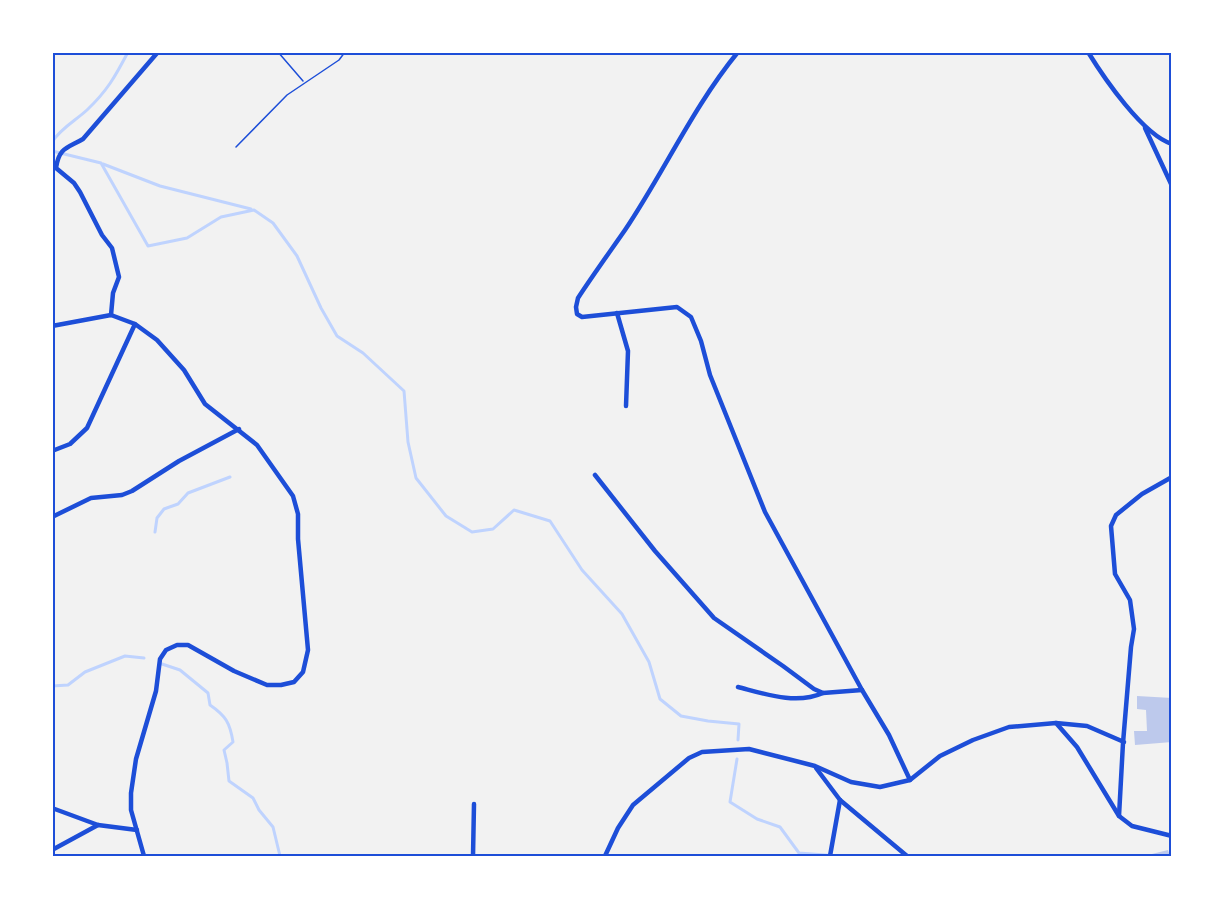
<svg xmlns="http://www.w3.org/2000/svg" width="1224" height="909" viewBox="0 0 1224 909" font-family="Mulish,sans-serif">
<rect width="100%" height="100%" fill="#f2f2f2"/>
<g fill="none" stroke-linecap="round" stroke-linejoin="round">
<!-- stream -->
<g stroke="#bfd3fe" stroke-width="3">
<path d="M52,142c9,-14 23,-21 35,-32 20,-19 28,-33 41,-58"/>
<polyline points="52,151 101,163 148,246 187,238 221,217 254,210 273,223 297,256 321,308 337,336 363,353 404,391 408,442 416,478 446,516 472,532 493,529 514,510 550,521 582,570 622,614 649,662 660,699 681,716 708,721 739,724 738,740"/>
<polyline points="103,164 160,186 251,209"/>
<polyline points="155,532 157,518 164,509 178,504 188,493 230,477"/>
<path d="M162,664l18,6 28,23 2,12c16,11 20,18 23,37l-9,8 3,13 2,18 24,17 6,12 14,17 7,29"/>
<polyline points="52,686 68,685 85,672 125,656 144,658"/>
<polyline points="737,759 730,802 757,819 780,827 799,853 838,856"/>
</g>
</g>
<!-- building -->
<g fill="#bdc9ec">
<polygon points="1137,696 1172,698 1172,742 1135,745 1134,731 1147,731 1146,710 1137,709"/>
<polygon points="1168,850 1170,856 1144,856"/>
</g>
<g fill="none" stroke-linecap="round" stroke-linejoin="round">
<!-- path -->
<g stroke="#1d4ed8" stroke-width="1.5">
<polyline points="278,52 303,81"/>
<polyline points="236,147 287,95 339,60 345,52"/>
</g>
<!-- minor -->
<g stroke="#1d4ed8" stroke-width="4.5">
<path d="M738,52c-45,55 -74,120 -113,178 -16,23 -32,45 -47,68l-2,9 1,7 5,3 95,-10 14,10 10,24 9,34 55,137 97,178 27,45 21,45"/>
<path d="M1088,52c16,26 55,83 84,92"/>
<polyline points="1145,128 1172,186"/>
<polyline points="617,313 628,351 626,406"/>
<path d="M111,315l2,-22 6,-16 -7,-29 -10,-13 -22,-43 -6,-9 -18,-15c3,-21 12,-20 27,-29l75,-87"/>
<polyline points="52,326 111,315 135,324 157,340 184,370 205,404 257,445 293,496 298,514 298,539 308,650 303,672 294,682 281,685 267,685 234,671 188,645 177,645 166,650 160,659 156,691 136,759 131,793 131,810 144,856"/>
<polyline points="52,451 70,444 87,428 135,324"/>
<polyline points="595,475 655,551 714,618 783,666 814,689 823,693 862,690"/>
<polyline points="52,517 91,498 122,495 132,491 179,461 239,429"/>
<path d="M738,687c27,7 58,18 85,6"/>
<polyline points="1056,723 1087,726 1124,742"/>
<polyline points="816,768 840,800 907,856"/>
<polyline points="52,808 98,825 137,830"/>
<polyline points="1119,816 1123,743 1131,647 1134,629 1130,600 1115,574 1111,526 1116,515 1142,494 1172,477"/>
<polyline points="52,850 98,825"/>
<polyline points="473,856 474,804"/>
<polyline points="605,856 618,828 633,805 689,758 702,752 749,749 815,766 851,782 880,787 910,780 940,756 973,740 1009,727 1056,723 1077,747 1119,816 1132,826 1172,836"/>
<polyline points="830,856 840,800"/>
</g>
</g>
<!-- border -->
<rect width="1224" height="909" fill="none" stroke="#ffffff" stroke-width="108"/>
<rect x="54" y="54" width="1116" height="801" fill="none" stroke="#1d4ed8" stroke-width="2"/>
</svg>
